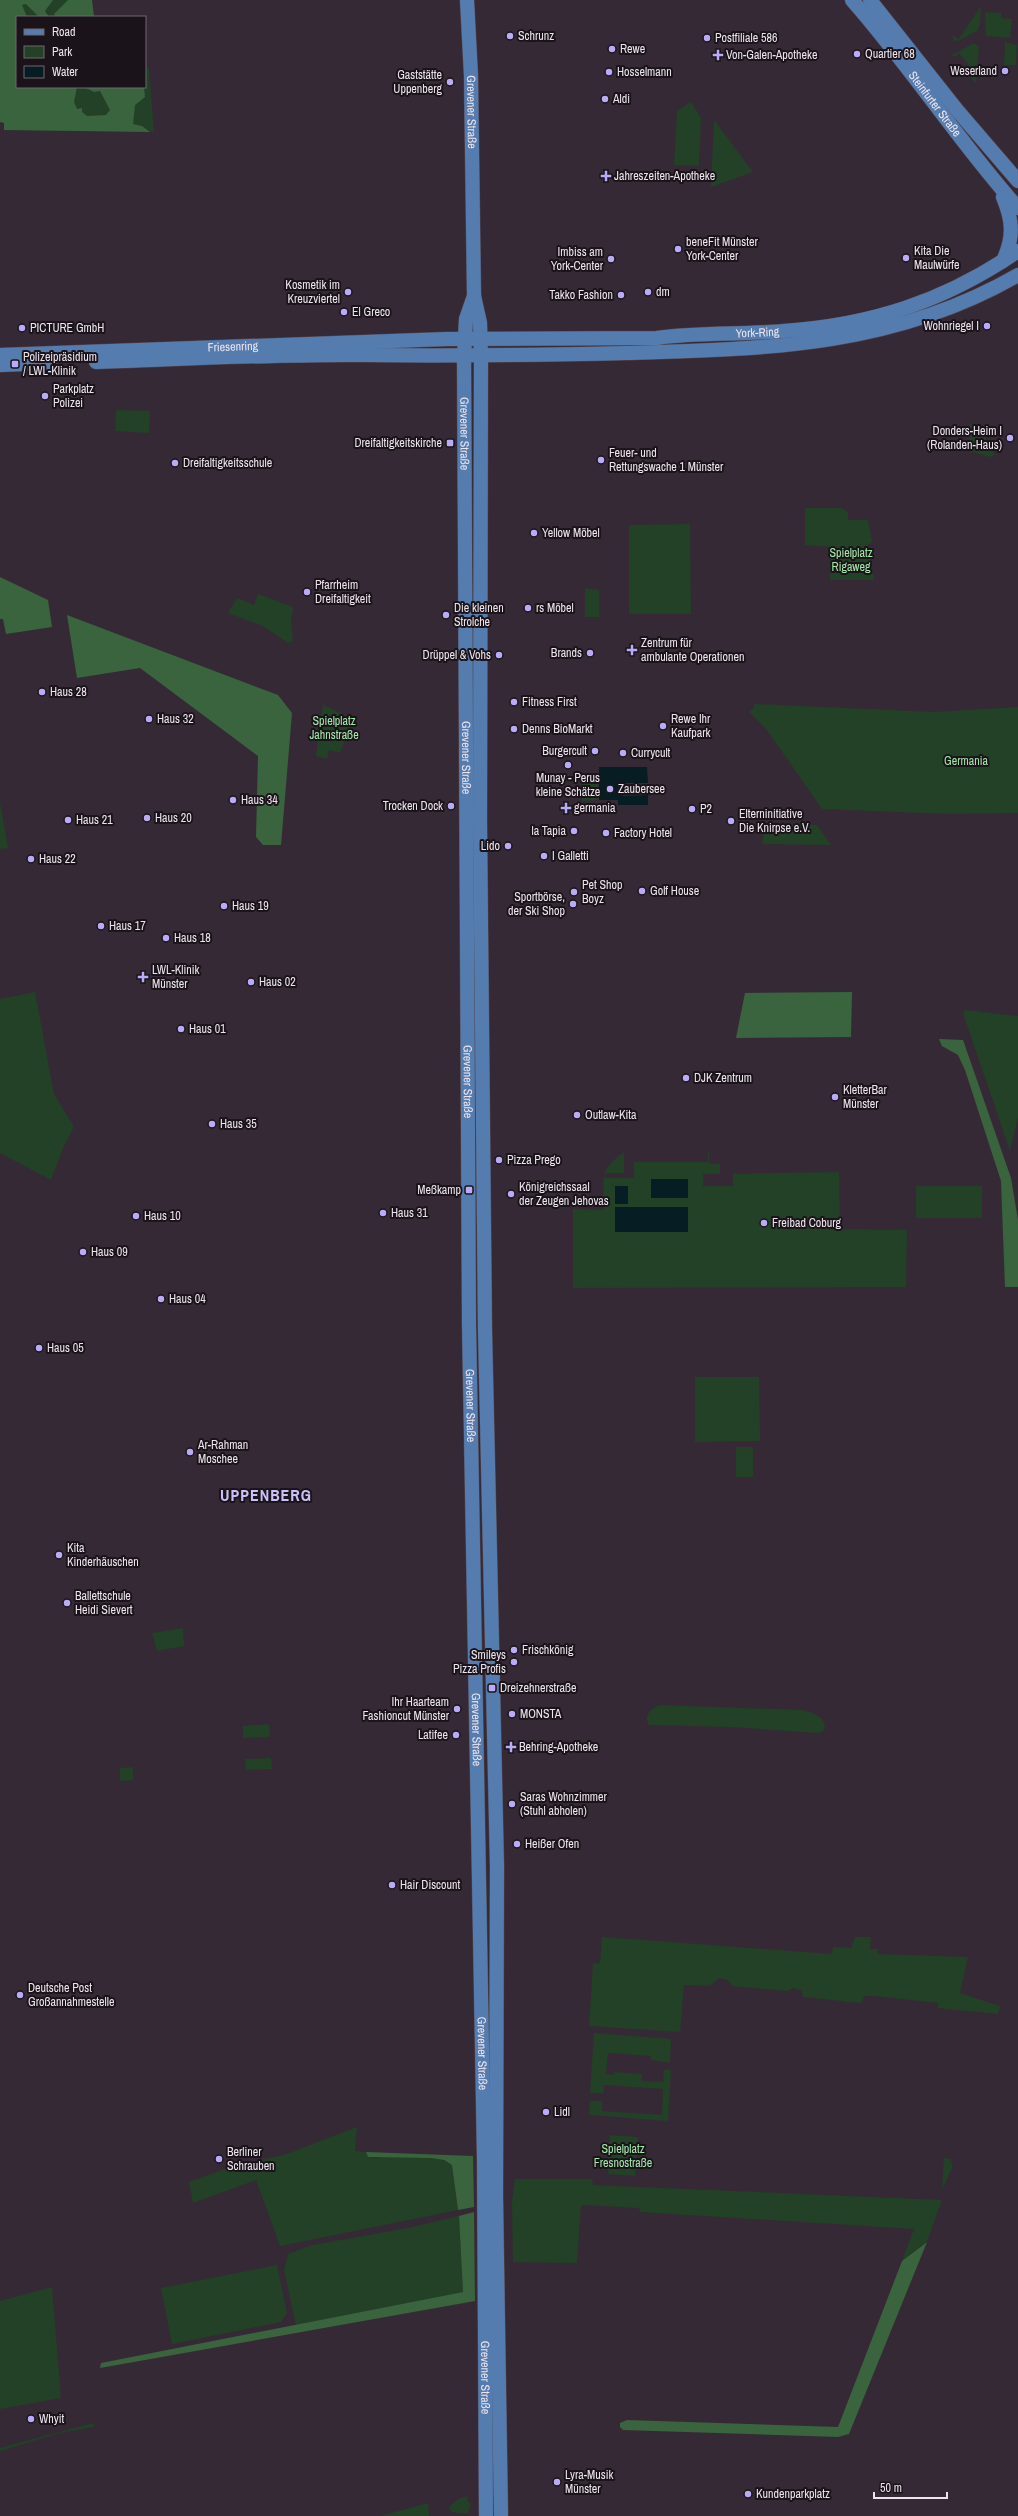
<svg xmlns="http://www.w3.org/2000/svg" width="1018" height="2516" viewBox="0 0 1018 2516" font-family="'Archivo Narrow',sans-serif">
<rect width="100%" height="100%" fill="#362936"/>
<!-- green -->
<g fill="#224126" fill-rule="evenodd">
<polygon points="0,0 92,0 94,17 17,17 17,87 145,87 145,68 149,68 154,132 4,130 4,123 0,122"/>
<polygon points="981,6 980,25 977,31 958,41 953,40 952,35 959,39"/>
<polygon points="985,12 1001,13 1001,18 1012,19 1010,38 986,36"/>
<polygon points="1005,42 1017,45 1016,65 1004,65"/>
<polygon points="974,43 979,47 976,83 971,78 976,74 959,53 954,57 952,55"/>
<polygon points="691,102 701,118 699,166 674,165 677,111"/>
<polygon points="714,120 753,172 711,187"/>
<polygon points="116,410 150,411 149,433 115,431"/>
<polygon points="970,424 978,424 995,455 990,457 969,451"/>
<polygon points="805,508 842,508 848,512 848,520 868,520 872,543 868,544 874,580 830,580 831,547 805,545"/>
<polygon points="690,524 691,614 629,614 629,525"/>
<polygon points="585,588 599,590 599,617 585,617"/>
<polygon points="258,594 293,607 291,622 293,641 288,643 263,626 228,613 237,598 254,605"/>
<polygon points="754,704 934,712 1018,707 1018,813 949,814 822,809 767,730 749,712 754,708"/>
<polygon points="323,705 353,719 340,753 329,750 327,759 316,756"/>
<polygon points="582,783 598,783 599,800 582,801"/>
<polygon points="0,802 8,848 0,849"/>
<polygon points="772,824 817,825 831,845 762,844 764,831"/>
<polygon points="35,992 54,1094 74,1127 63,1148 51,1180 0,1153 0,999"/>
<polygon points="965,1010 1018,1016 1018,1118 1010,1151 963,1013"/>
<path d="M624,1152h85v11l11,1v10l119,-2 1,57 67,1 -1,57 -333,1v-79l31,1c0,-30 -7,-39 20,-58zM624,1152h84v10h-74v16h-30v-5h20zM703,1174h30v12h-30z"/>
<rect x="916" y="1186" width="66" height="32"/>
<polygon points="695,1377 759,1377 760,1441 695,1442"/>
<rect x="736" y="1447" width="17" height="30"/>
<polygon points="183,1628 184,1646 157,1651 152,1633"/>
<path d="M659,1705l144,5c10,3 25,8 21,20l-5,3 -90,-6 -80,-2c-6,-9 2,-16 10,-20z"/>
<polygon points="269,1724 270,1737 243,1738 243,1726"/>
<polygon points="271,1758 272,1769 246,1770 245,1759"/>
<polygon points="133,1767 133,1780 120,1781 120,1768"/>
<polygon points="602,1937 832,1954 833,1947 851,1948 855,1937 871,1937 870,1949 878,1949 878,1954 968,1957 960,1993 1000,2006 998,2014 938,2008 938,2003 874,1996 865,1996 861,2003 803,1997 802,1991 793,1988 787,1991 732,1986 728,1980 719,1978 710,1986 684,1985 680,2032 589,2026 593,1963 600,1964"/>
<polygon points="594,2033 671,2039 670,2063 651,2060 651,2056 608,2053 606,2074 614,2075 614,2072 642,2074 642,2081 663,2082 664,2070 671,2070 668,2121 589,2115 590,2101 602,2101 602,2111 662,2115 663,2089 604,2085 603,2093 590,2093"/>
<path d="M357,2127l-2,24 11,1 4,6c7,1 12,-1 19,-2 18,-1 48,-2 63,9l6,45 -178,36 -24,-66 -63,23 -4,-21 47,-17 48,-10z"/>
<polygon points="610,2135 638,2137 635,2176 608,2174"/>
<polygon points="944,2158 950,2159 953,2166 942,2190"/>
<polygon points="515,2179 592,2179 593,2185 942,2200 927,2241 902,2261 914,2229 640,2212 639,2208 581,2205 577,2263 513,2262 512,2200"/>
<polygon points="459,2216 463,2292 296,2325 284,2270 288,2254 312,2245 408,2228"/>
<polygon points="277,2265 287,2313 281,2322 172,2344 161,2288"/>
<polygon points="52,2287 61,2398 0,2409 0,2301"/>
<polygon points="93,2423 94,2427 60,2433 0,2451 0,2448"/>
<polygon points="467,2496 468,2502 471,2503 468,2514 451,2512 449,2507 458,2499"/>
<polygon points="428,2503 429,2516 381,2516"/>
</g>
<!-- forest -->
<g fill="#39643e">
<polygon points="0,0 53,0 45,11 49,17 39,17 26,4 22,5 27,17 17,17 17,87 77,87 74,102 77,109 82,108 82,112 87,116 106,115 110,110 100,91 94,92 84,87 144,87 145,97 135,105 133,124 142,126 150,132 4,130 4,123 0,122"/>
<polygon points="68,0 92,0 94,17 55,17 54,14"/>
<polygon points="0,577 48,600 52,627 6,634 3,619 0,619"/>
<polygon points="67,615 278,695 292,713 281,845 263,845 256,837 258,756 140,668 77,678"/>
<polygon points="852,992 851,1037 736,1038 745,993"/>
<polygon points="939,1039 963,1040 1011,1178 1018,1220 1018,1287 1005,1287 1001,1181 965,1070 958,1055 942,1046"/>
<polygon points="366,2152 473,2156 474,2207 458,2210 452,2165 444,2160 431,2158 368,2157"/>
<polygon points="474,2212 475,2301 100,2368 101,2363 463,2292 459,2216"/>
<polygon points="927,2242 849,2434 838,2437 623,2430 620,2427 620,2423 627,2420 838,2427 902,2261"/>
</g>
<!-- water -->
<g fill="#061e23">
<polygon points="599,767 647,767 648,783 622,783 623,796 648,795 648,805 618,805 618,800 599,800"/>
<rect x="651" y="1179" width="37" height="19"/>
<rect x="615" y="1186" width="13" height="18"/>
<rect x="615" y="1207" width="73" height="25"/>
</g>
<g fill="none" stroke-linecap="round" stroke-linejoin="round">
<defs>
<g id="major">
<path id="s1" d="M467,0l4,76 3,220 6,27 1,33 -1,464 5,510 12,536 -1,330 5,320"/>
<path id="s2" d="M852,0c59,67 107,142 166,208"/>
<polyline points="870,0 957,110 1018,181"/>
<path d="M1003,261c11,-24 10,-40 0,-64"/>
<path id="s3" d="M474,296l-8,23 -2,37 5,968 15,835 2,357"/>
<path id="s4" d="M0,355l447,-16 210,-1c42,-6 84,-3 127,-7 88,-6 161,-30 234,-80"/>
<path d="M96,362c89,-3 179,-8 268,-7 88,1 175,0 263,-2 140,-4 266,-6 391,-78"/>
<polyline points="0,365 50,363"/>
</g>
</defs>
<!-- major casing -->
<use href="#major" stroke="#534953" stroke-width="15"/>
<!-- major -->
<use href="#major" stroke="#557cae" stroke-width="14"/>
</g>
<!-- markers -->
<g fill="#b9abf7" stroke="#1a141a" stroke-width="1.5">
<circle cx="510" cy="36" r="4"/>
<circle cx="707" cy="38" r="4"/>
<circle cx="612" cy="49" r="4"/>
<circle cx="857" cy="54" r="4"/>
<path d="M716 49h4v4h4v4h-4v4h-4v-4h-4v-4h4z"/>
<circle cx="1005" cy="71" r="4"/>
<circle cx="609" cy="72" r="4"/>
<circle cx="450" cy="82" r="4"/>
<circle cx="605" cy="99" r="4"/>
<path d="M604 170h4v4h4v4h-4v4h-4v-4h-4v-4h4z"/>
<circle cx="678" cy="249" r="4"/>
<circle cx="906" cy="258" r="4"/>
<circle cx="611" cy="259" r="4"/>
<circle cx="348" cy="292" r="4"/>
<circle cx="648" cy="292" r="4"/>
<circle cx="621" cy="295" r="4"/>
<circle cx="344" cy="312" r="4"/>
<circle cx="987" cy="326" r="4"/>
<circle cx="22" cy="328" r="4"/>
<rect x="11" y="360" width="8" height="8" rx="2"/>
<circle cx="45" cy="396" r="4"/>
<circle cx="1010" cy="438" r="4"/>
<rect x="446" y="439" width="8" height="8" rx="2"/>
<circle cx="601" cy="460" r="4"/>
<circle cx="175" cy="463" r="4"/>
<circle cx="534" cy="533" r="4"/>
<circle cx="307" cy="592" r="4"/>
<circle cx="528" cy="608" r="4"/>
<circle cx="446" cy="615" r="4"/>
<path d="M630 644h4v4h4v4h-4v4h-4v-4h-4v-4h4z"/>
<circle cx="590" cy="653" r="4"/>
<circle cx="499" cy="655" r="4"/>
<circle cx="42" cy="692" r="4"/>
<circle cx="514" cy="702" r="4"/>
<circle cx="149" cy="719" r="4"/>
<circle cx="663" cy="726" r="4"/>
<circle cx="514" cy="729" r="4"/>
<circle cx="595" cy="751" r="4"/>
<circle cx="623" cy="753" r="4"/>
<circle cx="568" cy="765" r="4"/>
<circle cx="610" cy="789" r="4"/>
<circle cx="233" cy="800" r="4"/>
<circle cx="451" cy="806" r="4"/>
<path d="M564 802h4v4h4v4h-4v4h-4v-4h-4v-4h4z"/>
<circle cx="692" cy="809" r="4"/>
<circle cx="147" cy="818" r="4"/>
<circle cx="68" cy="820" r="4"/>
<circle cx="731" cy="821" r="4"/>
<circle cx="574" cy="831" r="4"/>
<circle cx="606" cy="833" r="4"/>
<circle cx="508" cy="846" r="4"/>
<circle cx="544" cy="856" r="4"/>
<circle cx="31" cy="859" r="4"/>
<circle cx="642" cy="891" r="4"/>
<circle cx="574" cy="892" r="4"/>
<circle cx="573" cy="904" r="4"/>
<circle cx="224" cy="906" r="4"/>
<circle cx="101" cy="926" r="4"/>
<circle cx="166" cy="938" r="4"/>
<path d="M141 971h4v4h4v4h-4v4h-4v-4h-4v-4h4z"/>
<circle cx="251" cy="982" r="4"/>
<circle cx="181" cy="1029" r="4"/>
<circle cx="686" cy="1078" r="4"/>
<circle cx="835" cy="1097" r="4"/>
<circle cx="577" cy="1115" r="4"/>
<circle cx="212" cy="1124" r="4"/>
<circle cx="499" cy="1160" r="4"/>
<rect x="465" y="1186" width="8" height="8" rx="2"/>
<circle cx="511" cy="1194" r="4"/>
<circle cx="383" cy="1213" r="4"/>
<circle cx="136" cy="1216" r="4"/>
<circle cx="764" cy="1223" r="4"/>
<circle cx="83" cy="1252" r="4"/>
<circle cx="161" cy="1299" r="4"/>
<circle cx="39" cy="1348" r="4"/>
<circle cx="190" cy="1452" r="4"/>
<circle cx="59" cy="1555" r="4"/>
<circle cx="67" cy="1603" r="4"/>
<circle cx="514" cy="1650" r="4"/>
<circle cx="514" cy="1662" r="4"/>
<rect x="488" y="1684" width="8" height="8" rx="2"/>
<circle cx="457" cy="1709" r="4"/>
<circle cx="512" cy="1714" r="4"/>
<circle cx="456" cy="1735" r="4"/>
<path d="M509 1741h4v4h4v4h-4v4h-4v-4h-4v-4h4z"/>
<circle cx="512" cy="1804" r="4"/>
<circle cx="517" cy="1844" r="4"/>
<circle cx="392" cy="1885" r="4"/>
<circle cx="20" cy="1995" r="4"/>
<circle cx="546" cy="2112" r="4"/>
<circle cx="219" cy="2159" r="4"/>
<circle cx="31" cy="2419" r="4"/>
<circle cx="557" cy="2482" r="4"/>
<circle cx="748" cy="2494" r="4"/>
</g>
<g text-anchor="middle" stroke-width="4" stroke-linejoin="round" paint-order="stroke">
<!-- poi labels -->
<g font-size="12" fill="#ede4ed" stroke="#1a141a" text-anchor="start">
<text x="518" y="40">Schrunz</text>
<text x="715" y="42">Postfiliale 586</text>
<text x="620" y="53">Rewe</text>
<text x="865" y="58">Quartier 68</text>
<text x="726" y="59">Von-Galen-Apotheke</text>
<text x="997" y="75" text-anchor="end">Weserland</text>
<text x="617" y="76">Hosselmann</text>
<text x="442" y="79" text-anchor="end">Gaststätte<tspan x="442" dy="14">Uppenberg</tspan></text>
<text x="613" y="103">Aldi</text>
<text x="614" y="180">Jahreszeiten-Apotheke</text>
<text x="686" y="246">beneFit Münster<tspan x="686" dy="14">York-Center</tspan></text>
<text x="914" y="255">Kita Die<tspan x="914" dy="14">Maulwürfe</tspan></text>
<text x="603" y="256" text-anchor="end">Imbiss am<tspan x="603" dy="14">York-Center</tspan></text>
<text x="340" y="289" text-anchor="end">Kosmetik im<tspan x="340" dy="14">Kreuzviertel</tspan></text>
<text x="656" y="296">dm</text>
<text x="613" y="299" text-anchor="end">Takko Fashion</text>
<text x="352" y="316">El Greco</text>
<text x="979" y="330" text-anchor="end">Wohnriegel I</text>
<text x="30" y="332">PICTURE GmbH</text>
<text x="23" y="361">Polizeipräsidium<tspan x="23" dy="14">/ LWL-Klinik</tspan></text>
<text x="53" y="393">Parkplatz<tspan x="53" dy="14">Polizei</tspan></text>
<text x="1002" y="435" text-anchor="end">Donders-Heim I<tspan x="1002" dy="14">(Rolanden-Haus)</tspan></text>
<text x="442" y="447" text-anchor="end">Dreifaltigkeitskirche</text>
<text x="609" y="457">Feuer- und<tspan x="609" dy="14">Rettungswache 1 Münster</tspan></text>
<text x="183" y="467">Dreifaltigkeitsschule</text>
<text x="542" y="537">Yellow Möbel</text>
<text x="315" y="589">Pfarrheim<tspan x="315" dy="14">Dreifaltigkeit</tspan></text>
<text x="454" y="612">Die kleinen<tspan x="454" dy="14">Strolche</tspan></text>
<text x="536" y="612">rs Möbel</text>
<text x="641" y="647">Zentrum für<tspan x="641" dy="14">ambulante Operationen</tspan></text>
<text x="582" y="657" text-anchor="end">Brands</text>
<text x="491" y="659" text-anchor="end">Drüppel &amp; Vohs</text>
<text x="50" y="696">Haus 28</text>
<text x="522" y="706">Fitness First</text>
<text x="157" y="723">Haus 32</text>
<text x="671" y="723">Rewe Ihr<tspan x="671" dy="14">Kaufpark</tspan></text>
<text x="522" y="733">Denns BioMarkt</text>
<text x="587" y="755" text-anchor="end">Burgercult</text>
<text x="631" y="757">Currycult</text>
<text x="568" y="782" text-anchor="middle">Munay - Perus<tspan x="568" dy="14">kleine Schätze</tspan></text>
<text x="618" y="793">Zaubersee</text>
<text x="241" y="804">Haus 34</text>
<text x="443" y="810" text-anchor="end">Trocken Dock</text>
<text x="574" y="812">germania</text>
<text x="700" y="813">P2</text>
<text x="739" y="818">Elterninitiative<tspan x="739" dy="14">Die Knirpse e.V.</tspan></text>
<text x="155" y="822">Haus 20</text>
<text x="76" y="824">Haus 21</text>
<text x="566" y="835" text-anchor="end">la Tapia</text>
<text x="614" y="837">Factory Hotel</text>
<text x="500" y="850" text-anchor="end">Lido</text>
<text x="552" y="860">I Galletti</text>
<text x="39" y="863">Haus 22</text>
<text x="582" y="889">Pet Shop<tspan x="582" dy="14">Boyz</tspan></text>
<text x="650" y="895">Golf House</text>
<text x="565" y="901" text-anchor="end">Sportbörse,<tspan x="565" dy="14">der Ski Shop</tspan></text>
<text x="232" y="910">Haus 19</text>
<text x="109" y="930">Haus 17</text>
<text x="174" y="942">Haus 18</text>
<text x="152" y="974">LWL-Klinik<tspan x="152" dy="14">Münster</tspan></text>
<text x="259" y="986">Haus 02</text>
<text x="189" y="1033">Haus 01</text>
<text x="694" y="1082">DJK Zentrum</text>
<text x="843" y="1094">KletterBar<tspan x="843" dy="14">Münster</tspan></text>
<text x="585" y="1119">Outlaw-Kita</text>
<text x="220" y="1128">Haus 35</text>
<text x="507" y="1164">Pizza Prego</text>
<text x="519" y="1191">Königreichssaal<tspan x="519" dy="14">der Zeugen Jehovas</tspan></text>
<text x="461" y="1194" text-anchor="end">Meßkamp</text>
<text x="391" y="1217">Haus 31</text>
<text x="144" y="1220">Haus 10</text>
<text x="772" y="1227">Freibad Coburg</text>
<text x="91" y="1256">Haus 09</text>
<text x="169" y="1303">Haus 04</text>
<text x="47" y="1352">Haus 05</text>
<text x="198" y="1449">Ar-Rahman<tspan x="198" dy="14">Moschee</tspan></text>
<text x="67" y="1552">Kita<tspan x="67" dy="14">Kinderhäuschen</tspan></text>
<text x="75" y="1600">Ballettschule<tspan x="75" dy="14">Heidi Sievert</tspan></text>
<text x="522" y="1654">Frischkönig</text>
<text x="506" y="1659" text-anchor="end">Smileys<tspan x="506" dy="14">Pizza Profis</tspan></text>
<text x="500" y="1692">Dreizehnerstraße</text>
<text x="449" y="1706" text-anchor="end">Ihr Haarteam<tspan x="449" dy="14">Fashioncut Münster</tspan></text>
<text x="520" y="1718">MONSTA</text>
<text x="448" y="1739" text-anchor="end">Latifee</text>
<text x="519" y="1751">Behring-Apotheke</text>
<text x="520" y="1801">Saras Wohnzimmer<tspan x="520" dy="14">(Stuhl abholen)</tspan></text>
<text x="525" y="1848">Heißer Ofen</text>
<text x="400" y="1889">Hair Discount</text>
<text x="28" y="1992">Deutsche Post<tspan x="28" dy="14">Großannahmestelle</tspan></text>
<text x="554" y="2116">Lidl</text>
<text x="227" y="2156">Berliner<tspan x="227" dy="14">Schrauben</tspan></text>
<text x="39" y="2423">Whyit</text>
<text x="565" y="2479">Lyra-Musik<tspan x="565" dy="14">Münster</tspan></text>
<text x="756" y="2498">Kundenparkplatz</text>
</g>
<!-- street labels -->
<g font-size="12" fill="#ede4ed" stroke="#1a141a">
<text dy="4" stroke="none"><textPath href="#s2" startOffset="133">Steinfurter Straße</textPath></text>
<text dy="4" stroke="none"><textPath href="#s1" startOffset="112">Grevener Straße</textPath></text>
<text dy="4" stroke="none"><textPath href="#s4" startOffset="758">York-Ring</textPath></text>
<text dy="4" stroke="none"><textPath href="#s4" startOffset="233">Friesenring</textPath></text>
<text dy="4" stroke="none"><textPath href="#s3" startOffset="139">Grevener Straße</textPath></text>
<text dy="4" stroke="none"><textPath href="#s3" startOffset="463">Grevener Straße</textPath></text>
<text dy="4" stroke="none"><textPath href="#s3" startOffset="787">Grevener Straße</textPath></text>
<text dy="4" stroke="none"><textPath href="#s3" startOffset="1111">Grevener Straße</textPath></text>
<text dy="4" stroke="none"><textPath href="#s3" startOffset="1435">Grevener Straße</textPath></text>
<text dy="4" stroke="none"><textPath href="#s3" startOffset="1759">Grevener Straße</textPath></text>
<text dy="4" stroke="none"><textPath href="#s3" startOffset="2083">Grevener Straße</textPath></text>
</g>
<!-- park labels -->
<g font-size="12" fill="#a4e7aa" stroke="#1a141a">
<text x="851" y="557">Spielplatz<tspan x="851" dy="14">Rigaweg</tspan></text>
<text x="334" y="725">Spielplatz<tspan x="334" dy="14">Jahnstraße</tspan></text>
<text x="966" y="765">Germania</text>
<text x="623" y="2153">Spielplatz<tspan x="623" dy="14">Fresnostraße</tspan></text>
</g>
<!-- district labels -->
<g font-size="16" font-weight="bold" letter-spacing="1" fill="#cac0f9" stroke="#1a141a">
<text x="266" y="1501">UPPENBERG</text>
</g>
</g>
<!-- legend -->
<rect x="16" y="16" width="130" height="72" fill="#1a141a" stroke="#6e676e"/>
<rect x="24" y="29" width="20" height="6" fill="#557cae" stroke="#6e676e"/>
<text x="52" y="36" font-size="12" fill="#ede4ed">Road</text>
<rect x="24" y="46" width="20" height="12" fill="#224126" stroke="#6e676e"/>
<text x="52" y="56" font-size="12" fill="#ede4ed">Park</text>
<rect x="24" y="66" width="20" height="12" fill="#061e23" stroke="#6e676e"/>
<text x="52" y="76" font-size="12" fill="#ede4ed">Water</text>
<!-- scale -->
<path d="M874 2492v6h73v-6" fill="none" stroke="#ede4ed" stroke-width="2"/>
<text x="880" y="2492" font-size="12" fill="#ede4ed" stroke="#1a141a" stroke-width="3" paint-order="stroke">50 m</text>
</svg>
